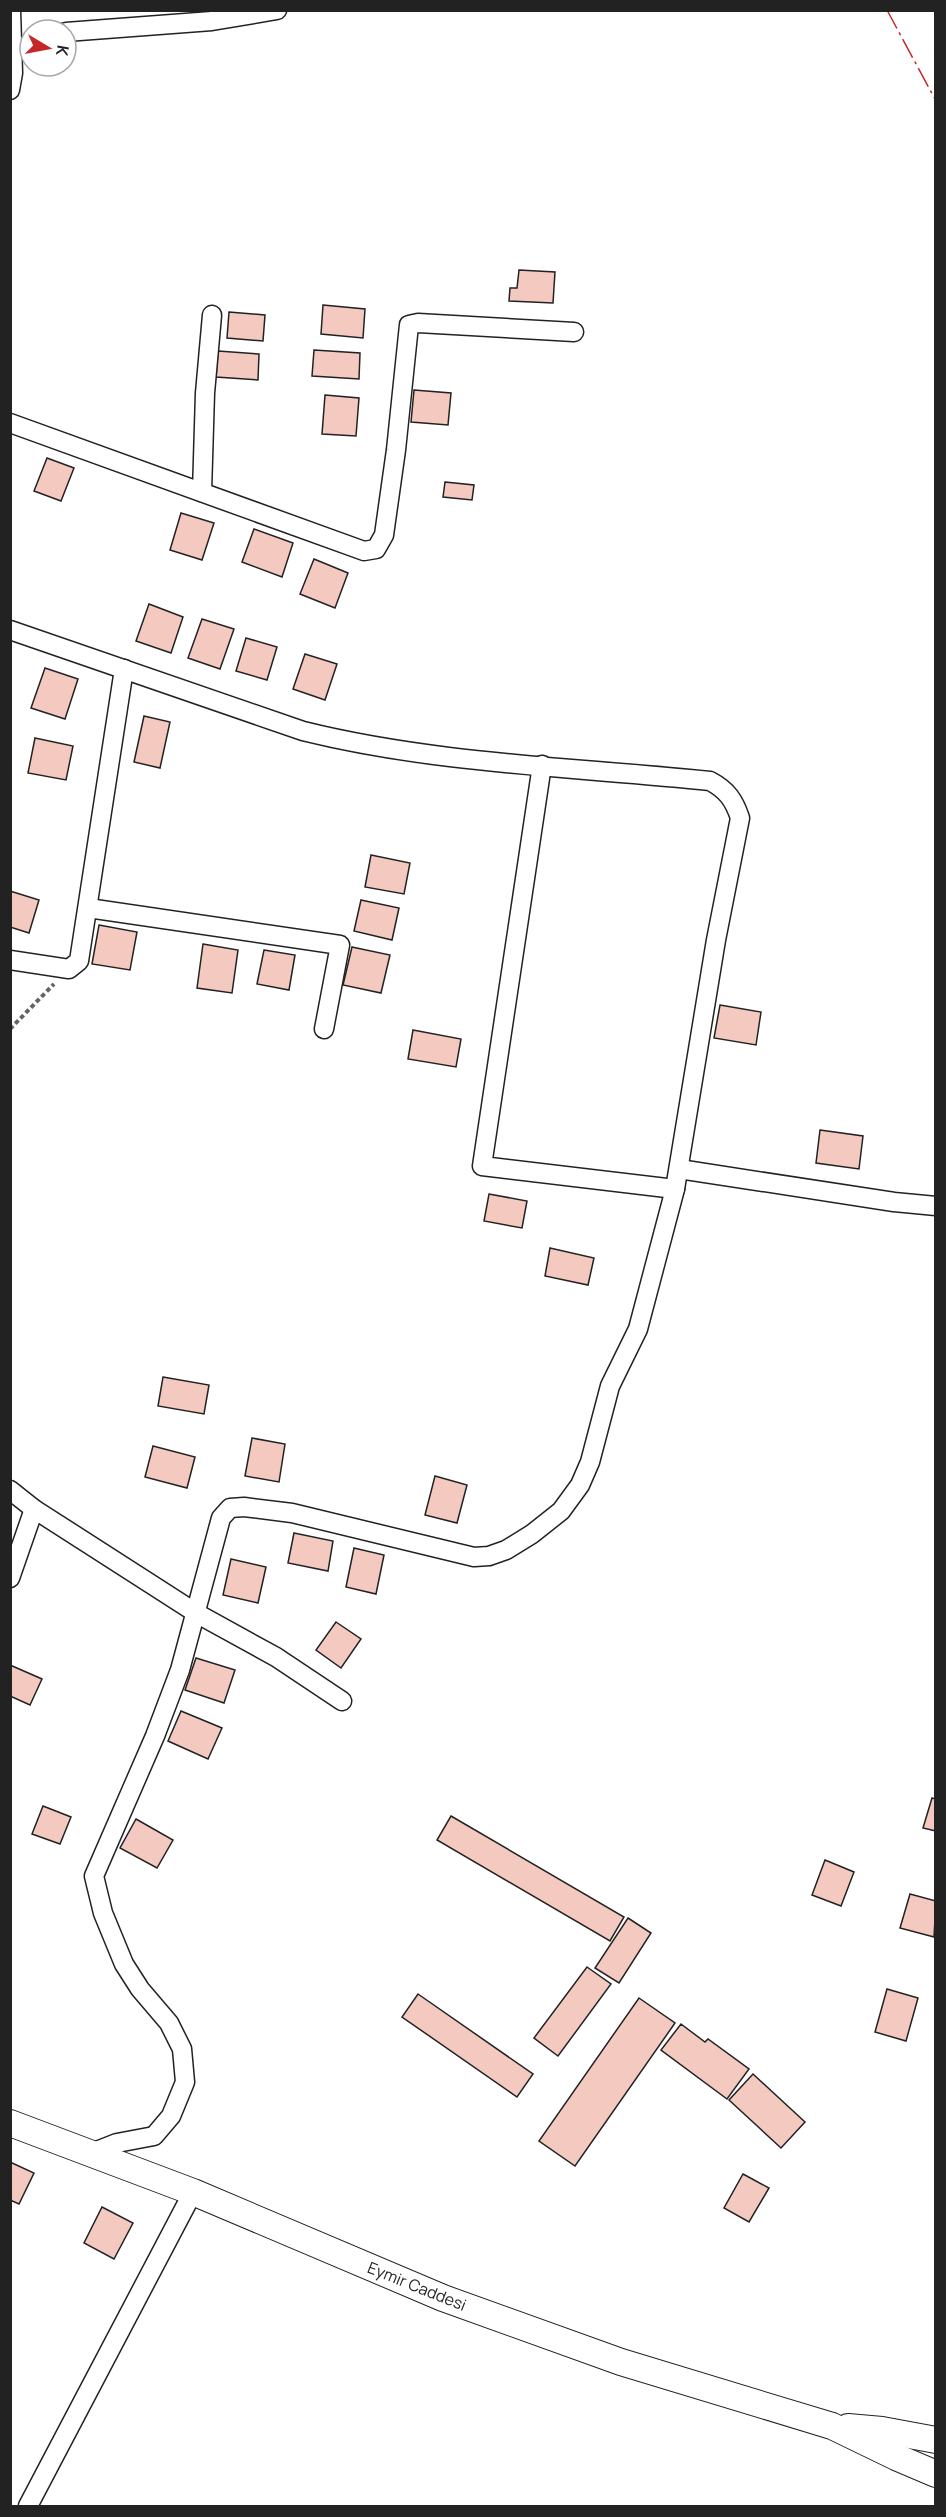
<svg xmlns="http://www.w3.org/2000/svg" width="946" height="2517" viewBox="0 0 946 2517" font-family="Manrope,sans-serif">
<rect width="100%" height="100%" fill="#fff"/>
<!-- building -->
<g fill="#f3c9c0" stroke="#222" stroke-width="1.5">
<polygon points="519,270 555,272 553,303 509,301 510,288 517,288"/>
<polygon points="323,305 365,309 363,338 321,334"/>
<polygon points="229,312 265,315 263,341 227,338"/>
<polygon points="314,350 360,353 359,379 312,376"/>
<polygon points="218,351 259,354 258,380 216,377"/>
<polygon points="414,390 451,393 448,425 411,422"/>
<polygon points="325,395 359,398 356,436 322,434"/>
<polygon points="47,458 74,468 61,501 34,491"/>
<polygon points="445,482 474,485 472,500 443,497"/>
<polygon points="181,513 214,523 202,560 170,550"/>
<polygon points="254,529 293,543 282,577 242,562"/>
<polygon points="314,559 348,573 335,608 300,594"/>
<polygon points="149,604 183,617 171,653 136,641"/>
<polygon points="202,619 234,629 220,669 188,658"/>
<polygon points="246,638 277,647 267,680 236,671"/>
<polygon points="305,654 337,664 325,700 293,689"/>
<polygon points="45,668 78,679 65,719 31,708"/>
<polygon points="144,716 170,722 160,768 134,762"/>
<polygon points="35,738 73,746 66,780 28,773"/>
<polygon points="371,855 410,863 404,894 365,887"/>
<polygon points="10,891 39,900 29,933 10,927"/>
<polygon points="361,900 399,908 392,940 354,931"/>
<polygon points="99,925 137,932 130,970 92,964"/>
<polygon points="203,944 238,950 232,993 197,988"/>
<polygon points="352,947 390,955 381,993 343,985"/>
<polygon points="264,950 295,955 289,990 257,984"/>
<polygon points="720,1005 761,1012 756,1045 714,1038"/>
<polygon points="413,1030 461,1039 456,1067 408,1059"/>
<polygon points="820,1130 863,1136 859,1169 816,1163"/>
<polygon points="489,1194 527,1201 522,1228 484,1221"/>
<polygon points="550,1248 594,1258 588,1285 545,1276"/>
<polygon points="163,1377 209,1385 204,1414 158,1406"/>
<polygon points="252,1438 285,1444 279,1482 245,1476"/>
<polygon points="153,1446 195,1457 187,1488 145,1477"/>
<polygon points="435,1476 467,1485 457,1523 425,1515"/>
<polygon points="294,1533 333,1541 328,1571 288,1563"/>
<polygon points="354,1548 384,1555 376,1594 346,1587"/>
<polygon points="231,1559 266,1567 258,1603 223,1595"/>
<polygon points="336,1622 361,1639 341,1668 316,1650"/>
<polygon points="196,1658 235,1670 224,1703 185,1690"/>
<polygon points="10,1665 42,1679 30,1705 10,1696"/>
<polygon points="181,1711 222,1728 208,1759 168,1741"/>
<polygon points="932,1798 936,1799 936,1831 923,1828"/>
<polygon points="43,1806 71,1817 60,1844 32,1834"/>
<polygon points="451,1816 624,1917 610,1941 437,1840"/>
<polygon points="136,1819 173,1840 157,1868 120,1848"/>
<polygon points="825,1860 854,1872 841,1906 812,1895"/>
<polygon points="910,1894 936,1901 934,1937 900,1928"/>
<polygon points="628,1918 651,1933 619,1983 595,1968"/>
<polygon points="587,1967 611,1984 558,2056 534,2038"/>
<polygon points="887,1989 918,1998 906,2041 875,2032"/>
<polygon points="418,1994 533,2074 517,2097 402,2017"/>
<polygon points="639,1998 675,2023 575,2166 539,2141"/>
<polygon points="681,2024 705,2042 708,2039 749,2069 727,2099 661,2050"/>
<polygon points="753,2074 805,2122 781,2148 729,2100"/>
<polygon points="10,2162 34,2173 19,2204 10,2200"/>
<polygon points="743,2174 769,2188 749,2222 724,2208"/>
<polygon points="102,2207 133,2223 114,2259 84,2243"/>
</g>
<g fill="none" stroke-linecap="round" stroke-linejoin="round">
<defs>
<g id="minor">
<polyline points="66,32 212,21 277,10"/>
<polyline points="10,90 13,73 11,10"/>
<polyline points="10,423 364,551 376,549 384,535 396,450 409,325 418,323 574,332"/>
<polyline points="202,492 205,393 212,315"/>
<path d="M10,630l293,101c133,33 272,36 407,50 17,9 24,19 30,37l-24,122 -41,249 -37,140 -28,57 -20,76 -10,23 -19,26 -29,23 -26,16 -17,6 -15,1 -182,-44 -48,-6 -14,1 -9,10 -41,152 -25,66 -61,140 9,37 21,51 16,25 29,34 13,26 3,33 -14,34 -17,20 -37,7 -28,11"/>
<polyline points="542,765 482,1166 675,1189"/>
<polyline points="88,908 340,945 324,1029"/>
<polyline points="10,960 69,969 79,961 124,669"/>
<polyline points="679,1169 894,1202 936,1206"/>
<polyline points="10,1490 34,1509 196,1613 276,1657 342,1701"/>
<polyline points="10,1578 34,1509"/>
<polyline points="28,2506 193,2192"/>
</g>
<g id="secondary">
<polyline points="10,2123 193,2192 443,2298 621,2362 832,2426 896,2457 936,2474"/>
<polyline points="848,2427 882,2430 936,2440"/>
</g>
</defs>
<!-- minor casing -->
<use href="#minor" stroke="#222" stroke-width="21"/>
<!-- secondary casing -->
<use href="#secondary" stroke="#222" stroke-width="28"/>
<!-- path -->
<polyline stroke="#646464" stroke-width="4" stroke-dasharray="4.5 3" stroke-linecap="butt" points="10,1029 54,984"/>
<!-- minor -->
<use href="#minor" stroke="#fff" stroke-width="18"/>
<!-- secondary -->
<use href="#secondary" stroke="#fff" stroke-width="26"/>
<!-- power -->
<polyline stroke="#c62828" stroke-width="1.5" stroke-dasharray="21 4.5 3 4.5" stroke-linecap="butt" points="887,10 936,101"/>
</g>
<g text-anchor="middle" stroke-width="4.5" stroke-linejoin="round" paint-order="stroke">
<!-- street labels -->
<g font-size="16" fill="#222" stroke="#fff">
<text transform="translate(417 2286) rotate(22)" y="6">Eymir Caddesi</text>
</g>
</g>
<!-- border -->
<rect width="946" height="2517" fill="none" stroke="#222222" stroke-width="24"/>
<!-- north arrow -->
<g transform="translate(48 48) rotate(100)"><circle r="28" fill="#ffffff" stroke="#a7a7a7" stroke-width="1.5"/>
<path d="M0-4.5L10 22L0 15L-10 22Z" fill="#c62828"/>
<text y="-9" font-size="16" font-weight="bold" text-anchor="middle" fill="#222222">K</text>
</g>
</svg>
